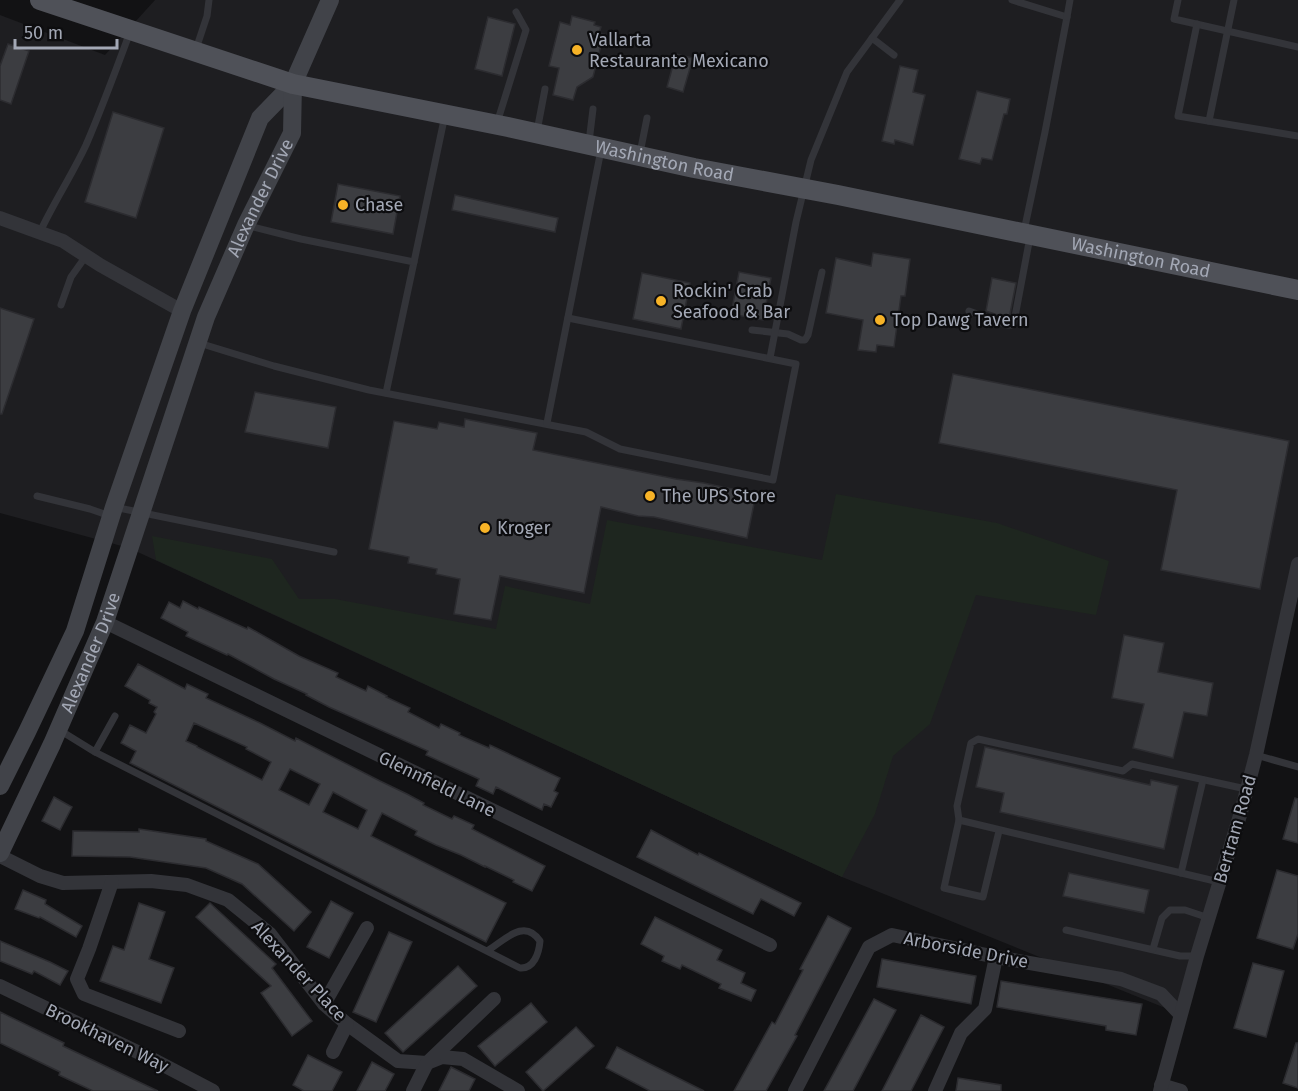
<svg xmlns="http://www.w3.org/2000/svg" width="1298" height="1091" viewBox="0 0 1298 1091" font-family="'Fira Sans',sans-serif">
<rect width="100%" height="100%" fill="#121214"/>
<!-- built -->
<polygon fill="#1e1e21" points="155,0 1298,0 1298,582 1180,1014 842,877 129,548 0,513 0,15 105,55"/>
<!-- green -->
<polygon fill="#1e261f" points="836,494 997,523 1109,561 1096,615 976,595 930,724 893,756 875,814 842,877 156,560 152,536 272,559 299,599 335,599 496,629 505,586 590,604 607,520 822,560"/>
<!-- building -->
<g fill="#3c3d41" stroke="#2c2c30" stroke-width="1.5" fill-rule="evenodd">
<polygon points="572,16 595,22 594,25 601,27 599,33 604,34 593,77 577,87 573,100 553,95 559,68 549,66 560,22 570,25"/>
<polygon points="488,17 515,24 502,76 475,69"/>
<polygon points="8,44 29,51 11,104 0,100 0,66"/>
<polygon points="676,54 693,58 683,92 667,87"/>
<polygon points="900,66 918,70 913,92 925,95 913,145 895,140 894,144 882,141"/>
<polygon points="977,91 1010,99 1007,114 1004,114 992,160 982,158 980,164 959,159"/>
<polygon points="113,112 164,128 136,218 85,202"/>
<polygon points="338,184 400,196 393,234 331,222"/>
<polygon points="455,195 558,218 555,232 452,210"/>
<polygon points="873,253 910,259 905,296 901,296 894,347 877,345 876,352 858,350 863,320 826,313 836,258 871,266"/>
<polygon points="739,272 771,278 763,320 731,314"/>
<polygon points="642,273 690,283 681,329 633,319"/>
<polygon points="992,278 1016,283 1009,319 986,311"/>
<polygon points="0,308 34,319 2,414 0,414"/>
<polygon points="953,374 1289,441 1260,589 1161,570 1177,490 939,443"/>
<polygon points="255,392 336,407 328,448 245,432"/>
<polygon points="465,419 537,433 533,450 676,479 704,483 756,494 747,538 654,517 638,516 601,507 584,593 500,576 491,620 454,614 460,579 436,574 437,569 408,563 409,557 369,549 394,421 437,429 439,422 464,427"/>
<polygon points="183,601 198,609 199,607 247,629 248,627 299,656 338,673 336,677 366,691 368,686 387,696 386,697 410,708 408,712 439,728 441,724 460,733 459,735 489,748 490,745 560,778 554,791 558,793 551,807 544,804 542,810 496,787 493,794 476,786 479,779 426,755 428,751 329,707 306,695 307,694 274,679 228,654 227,655 186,636 188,632 161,618 169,602 180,608"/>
<polygon points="1124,635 1164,643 1158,672 1213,683 1207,716 1184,712 1173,758 1133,748 1144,704 1112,698"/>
<path d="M138,664l47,25 2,-5 21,10 -2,4 54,25 35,18 1,-3 84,43 27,13 17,9 -1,2 29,14 2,-3 20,9 -2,4 73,37 -13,25 -19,-9 1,-2 -29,-14v1l-24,-12 -25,-10 -21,-10 2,-4 -35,-18 -11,23 135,67 -20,39 -356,-179 6,-12 -15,-8 9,-18 16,8 10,-19 -2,-2 3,-5 -8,-4 1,-3 -25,-14zM194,723l53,24 -1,2 25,13 -9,18 -65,-33v-1l-11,-5zM290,769l30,15 -11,21 -30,-15zM333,792l34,18 -9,19 -35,-17z"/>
<polygon points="985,747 1150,785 1151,780 1178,786 1164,849 1000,812 1004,793 976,787"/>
<polygon points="54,797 72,807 60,830 42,821"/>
<polygon points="1295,798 1298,799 1298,843 1283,839"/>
<polygon points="139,829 206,839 206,841 258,864 311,912 294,931 242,884 206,868 130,857 72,856 73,831 139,832"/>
<polygon points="651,830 698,855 699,853 801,903 794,916 761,899 753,914 637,857"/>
<polygon points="1277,870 1298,876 1298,934 1293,949 1257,938"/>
<polygon points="1069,873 1149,890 1144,913 1063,896"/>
<polygon points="23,890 46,900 45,904 82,926 76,937 40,917 39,918 15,909"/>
<polygon points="331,901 353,913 329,958 307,947"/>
<polygon points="139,903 165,912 149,959 174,968 161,1003 100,981 113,946 124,950"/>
<polygon points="210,903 276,964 272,968 312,1021 292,1036 261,993 271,986 196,917"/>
<polygon points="828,916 851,928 795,1035 797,1036 766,1091 734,1091 772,1022 775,1024 803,970 800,969"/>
<polygon points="655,917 722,950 717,960 745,973 741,983 756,990 751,1001 719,988 721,984 682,965 680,969 662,961 664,956 641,944"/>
<polygon points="389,932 412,942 376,1022 353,1012"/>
<polygon points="0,941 50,962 68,971 60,985 34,971 32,974 0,961"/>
<polygon points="882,959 976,976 971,1004 877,987"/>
<polygon points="1253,963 1284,971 1266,1037 1234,1028"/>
<polygon points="458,966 477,986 403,1052 385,1033"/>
<polygon points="1001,981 1142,1004 1136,1035 1106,1030 1106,1026 997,1007"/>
<polygon points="874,999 896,1010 853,1091 824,1091"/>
<polygon points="531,1003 547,1022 495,1066 478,1046"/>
<polygon points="0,1012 64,1043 63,1046 158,1091 93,1091 59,1075 60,1072 0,1043"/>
<polygon points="921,1015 944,1027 911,1091 882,1091"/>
<polygon points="576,1027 594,1046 543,1091 526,1072"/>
<polygon points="1296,1043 1298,1043 1298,1088 1283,1083"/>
<polygon points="617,1047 648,1063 704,1091 650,1091 606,1068"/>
<polygon points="308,1055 342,1072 332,1091 304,1091 293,1085"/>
<polygon points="372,1062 394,1074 385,1091 357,1091"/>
<polygon points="451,1067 475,1079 469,1091 439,1091"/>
<polygon points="958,1078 1001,1085 1001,1091 956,1091"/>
</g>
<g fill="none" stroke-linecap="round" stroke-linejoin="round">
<!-- lane -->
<g stroke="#333439" stroke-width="7">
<polyline points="1012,0 1067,17 1045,132 1024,231"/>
<polyline points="1178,0 1174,19 1298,47"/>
<polyline points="1067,17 1070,0"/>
<polyline points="1197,24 1178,116 1298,136"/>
<polyline points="872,38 894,55"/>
<polyline points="196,49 207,16 209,0"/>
<polyline points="1209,121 1234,0"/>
<polyline points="497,123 526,30 516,12"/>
<polyline points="537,131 545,89"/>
<polyline points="589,142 593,109"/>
<polyline points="640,153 647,118"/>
<polyline points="249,226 301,239 414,262 386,393"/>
<path d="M40,232c14,-30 32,-57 46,-87 16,-37 30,-75 44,-113"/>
<polyline points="414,262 445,115"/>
<polyline points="61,305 71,277 86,256"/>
<polyline points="969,311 1007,325 1012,325 1014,322 1030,237"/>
<polyline points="752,330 788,334 801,340 805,340 808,335 822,272"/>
<polyline points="199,343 274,366 369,390 586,432 620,449 773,480 796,364 568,318"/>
<polyline points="770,358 796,222 811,160 847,72 900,0"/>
<polyline points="547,423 601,150"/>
<polyline points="37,496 90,509 110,516"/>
<polyline points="114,507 334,552"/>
<polyline points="61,731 95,752 115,716"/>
<path d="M95,752l425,216c14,1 19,-15 20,-27 -16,-24 -36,0 -53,10"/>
<polyline points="1256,755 1298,767"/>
<polyline points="959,820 1219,882"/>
<polyline points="999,831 983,897 944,888 959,820 957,806 971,743 978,739 1123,771 1132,764 1246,789"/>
<polyline points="1181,873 1203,780"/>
<polyline points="1066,930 1180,956 1197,956"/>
<polyline points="1153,949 1162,918 1170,910 1185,910 1209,918"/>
</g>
<!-- street -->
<g stroke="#333439" stroke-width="14">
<polyline points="0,218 63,241 100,265 182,311"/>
<polyline points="105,622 770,945"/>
<polyline points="0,856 40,876 63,883 151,881 187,885 228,900 270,934 324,1004 347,1024 398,1061 427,1063 442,1057 463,1059 518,1091"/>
<polyline points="112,882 89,949 77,979 84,994 179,1031"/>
<polyline points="0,986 150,1058 213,1091"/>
<polyline points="324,1004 367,928"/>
<polyline points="333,1052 347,1024"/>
<polyline points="1161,1085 1181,1091"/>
<polyline points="413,1091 427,1063 494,999"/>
<polyline points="795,1091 869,947 892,935 996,957 1121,979 1161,994 1180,1014"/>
<polyline points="935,1091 961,1033 985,1009 996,957"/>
<polyline points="1160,1091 1197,956 1241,812 1256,755 1298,564"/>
</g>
<!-- secondary -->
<g stroke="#414349" stroke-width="18">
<polyline points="0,786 27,732 75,631 114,507 182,311 260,118 293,84 330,0"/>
<path id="s1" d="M0,853l52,-109 53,-122 101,-305 40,-92 46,-92 1,-49"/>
</g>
<!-- primary -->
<path stroke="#4f5158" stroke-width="20" id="s2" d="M40,0l253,84 215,43 186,41 144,27 460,95"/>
</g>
<!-- markers -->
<g fill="#f7b327" stroke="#0d0d0f" stroke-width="2">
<circle cx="577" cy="50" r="6"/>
<circle cx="343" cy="205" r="6"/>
<circle cx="661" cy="301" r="6"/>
<circle cx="880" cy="320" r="6"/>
<circle cx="650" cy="496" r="6"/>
<circle cx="485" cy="528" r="6"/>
</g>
<g text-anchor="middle" stroke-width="4.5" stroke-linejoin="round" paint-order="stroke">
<!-- poi labels -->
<g font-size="18" fill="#a3a8b5" stroke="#0d0d0f" text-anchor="start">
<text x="589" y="46">Vallarta<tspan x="589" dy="21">Restaurante Mexicano</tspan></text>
<text x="355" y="211">Chase</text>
<text x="673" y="297">Rockin' Crab<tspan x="673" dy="21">Seafood &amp; Bar</tspan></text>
<text x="892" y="326">Top Dawg Tavern</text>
<text x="662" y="502">The UPS Store</text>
<text x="497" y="534">Kroger</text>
</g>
<!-- street labels -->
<g font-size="18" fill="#a3a8b5" stroke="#0d0d0f">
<text dy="6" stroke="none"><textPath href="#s2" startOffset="646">Washington Road</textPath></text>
<text dy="6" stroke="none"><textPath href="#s1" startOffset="706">Alexander Drive</textPath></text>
<text dy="6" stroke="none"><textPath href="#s2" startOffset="1132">Washington Road</textPath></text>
<text dy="6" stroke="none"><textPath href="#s1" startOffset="220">Alexander Drive</textPath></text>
<text transform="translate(437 784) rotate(26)" y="6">Glennfield Lane</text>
<text transform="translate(1235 829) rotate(-74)" y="6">Bertram Road</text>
<text transform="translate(966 950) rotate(11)" y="6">Arborside Drive</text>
<text transform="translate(299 971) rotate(47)" y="6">Alexander Place</text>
<text transform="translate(107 1038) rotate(26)" y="6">Brookhaven Way</text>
</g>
</g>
<!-- scale -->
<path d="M15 39v9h102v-9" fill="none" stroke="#a3a8b5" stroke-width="3"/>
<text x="24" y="39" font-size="18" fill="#a3a8b5" stroke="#0d0d0f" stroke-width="4.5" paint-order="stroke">50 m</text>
</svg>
